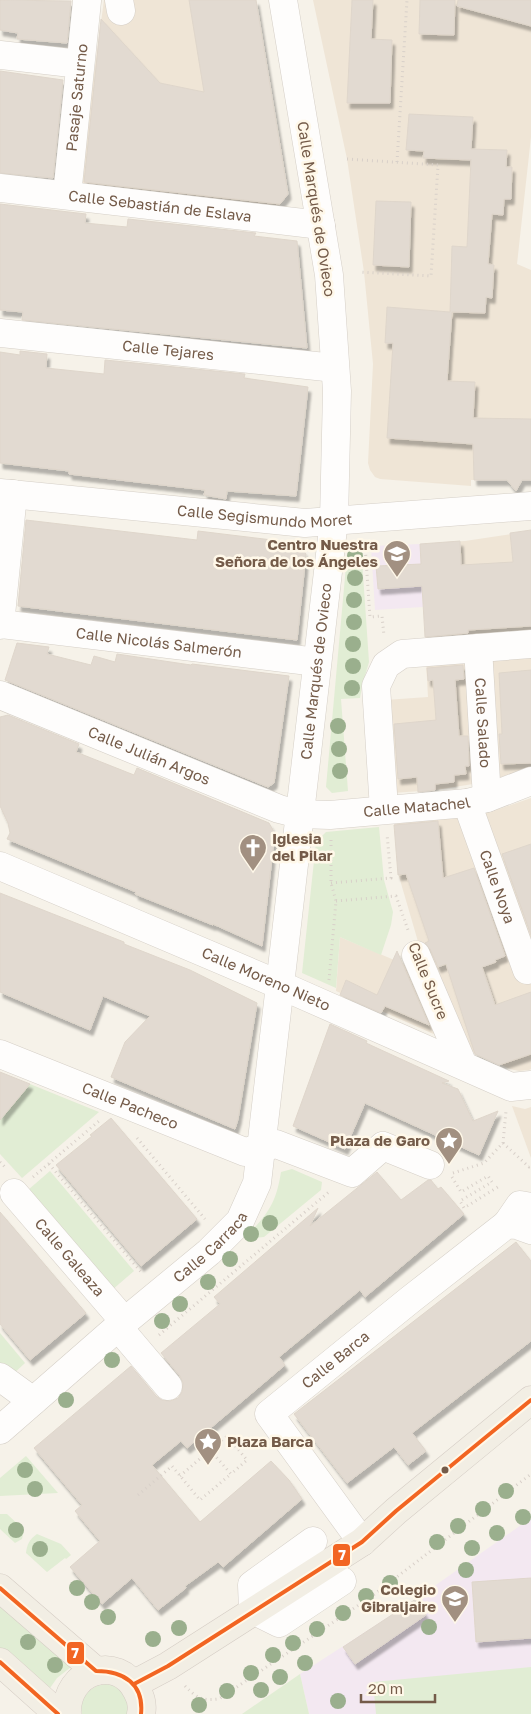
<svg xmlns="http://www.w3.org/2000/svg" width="531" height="1714" viewBox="0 0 531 1714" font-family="'Golos Text',sans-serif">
<defs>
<filter id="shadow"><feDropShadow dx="3" dy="5.5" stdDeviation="1" flood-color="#0004"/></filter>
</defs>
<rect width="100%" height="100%" fill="#f6f2e9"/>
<!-- residential -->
<g fill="#efe5d6">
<polygon points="104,0 256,0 288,194 279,206 79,183"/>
<polygon points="313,0 531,0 531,137 517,264 531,270 531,480 520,480 516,484 510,485 509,480 471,480 471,486 380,479 375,477 370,470 368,463 373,364 364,272 347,159"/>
<polygon points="531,531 531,634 426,641 420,544 465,541"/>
<polygon points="531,655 531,766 494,780 485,658"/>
<polygon points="470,659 479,783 436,790 392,793 385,700 428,697 426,662"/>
<polygon points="531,798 531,961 483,812 499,809"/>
<polygon points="465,814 531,975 531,1069 529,1070 519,1071 510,1069 466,1049 419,945 398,873 394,823"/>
<polygon points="340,937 413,968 438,1036 336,991"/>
<polygon points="512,1106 525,1109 531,1107 531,1158"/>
</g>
<!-- education -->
<g fill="#f3e8f1">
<polygon points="420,544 423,607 375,610 371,546"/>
<polygon points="531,1518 531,1714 309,1714 300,1674 416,1599"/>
</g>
<!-- green -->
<g fill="#e1edd4">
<polygon points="361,545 369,662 362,686 360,698 341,699 348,791 332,793 326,787 347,555 351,546"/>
<polygon points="379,827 384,880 393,912 391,925 381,955 340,937 336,988 302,973 316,842 326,832"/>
<polygon points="30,1084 99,1112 22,1178 0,1154 0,1120"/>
<path d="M292,1169l30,13 -1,8 -57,47 -11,1 -5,-3c21,-23 28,-32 33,-63z"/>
<polygon points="50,1171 134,1271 112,1290 28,1190"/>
<polygon points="0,1333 25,1363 12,1375 0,1363"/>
<polygon points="26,1456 58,1493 0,1496 0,1478"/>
<polygon points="0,1514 7,1514 24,1530 22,1539 15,1543 0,1529"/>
<path d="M37,1534l24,10 10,11 -5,4 -1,-1 -18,14 -21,-19c1,-9 4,-14 11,-19z"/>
<polygon points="0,1600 71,1667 57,1678 50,1688 40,1684 0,1648"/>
<polygon points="531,1667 531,1714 376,1714 373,1682"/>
<polygon points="300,1674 309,1714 242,1714"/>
<path d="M107,1683c21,4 20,12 25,31h-50c-3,-18 9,-28 25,-31z"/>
</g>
<!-- building -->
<g fill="#e2dad1" stroke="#dfd6cb" filter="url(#shadow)">
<polygon points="0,0 71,1 67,43 17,39 18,33 0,30"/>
<polygon points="189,0 256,0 288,194 280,204 84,182 101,19 160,83 204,92"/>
<polygon points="352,0 373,0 371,39 392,40 390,103 347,103"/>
<polygon points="420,0 455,0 454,35 419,34"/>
<polygon points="458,0 531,0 531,26 457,6"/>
<polygon points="0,71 63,80 53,178 0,173"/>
<polygon points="409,114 473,117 471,149 507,150 506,167 512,167 511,199 504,199 503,215 492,214 488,264 494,265 492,298 486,297 485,313 452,312 447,381 475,382 473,418 531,419 531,480 522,480 516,491 507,480 474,480 473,444 387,438 393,343 385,343 387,307 450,312 452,246 467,247 471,159 471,160 423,158 424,151 406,150"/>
<polygon points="376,201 411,202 409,267 373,265"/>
<polygon points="0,204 86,214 85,223 127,227 128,219 256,233 254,236 297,241 307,348 22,320 23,312 0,310"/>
<polygon points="20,351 47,354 46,368 104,374 105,360 245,374 244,378 308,387 296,496 227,491 226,499 204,495 205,490 69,474 69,471 0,463 0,352 20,355"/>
<polygon points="26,520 197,540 198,531 297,543 306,554 297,640 18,606"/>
<polygon points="531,530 531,626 468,630 468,633 425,637 422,586 378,589 376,566 421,564 420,544 460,541 461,565 513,562 510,533"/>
<polygon points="17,643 49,647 47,654 91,665 94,656 115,662 117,654 191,665 192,664 289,676 274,783 268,787 5,680"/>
<polygon points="463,665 464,679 455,680 459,736 468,736 469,766 465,766 466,774 454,775 454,782 435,784 435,790 418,792 417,777 398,779 394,724 436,720 433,680 428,681 427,668"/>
<polygon points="531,670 531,763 501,764 499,734 502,734 499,673"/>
<polygon points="8,715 79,744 76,752 134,775 137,768 269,823 273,830 274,840 262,946 213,924 213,925 135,894 136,892 7,839 10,833 8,823 0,806 0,717"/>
<polygon points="438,821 443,878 474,868 505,956 495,960 496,962 482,967 495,1005 531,992 531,1054 499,1065 475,1054 446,964 438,967 430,949 425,943 429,941 406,874 398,875 394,825"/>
<polygon points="531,844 531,935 502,854"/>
<polygon points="0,893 124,942 124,944 190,970 257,1003 238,1119 235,1129 111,1077 125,1042 150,1016 103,996 90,1030 0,992"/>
<polygon points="397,951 429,1025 385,1006 381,1013 340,995 346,980 377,995"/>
<polygon points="330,1024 367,1041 366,1043 449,1081 442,1083 458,1089 473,1121 498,1111 479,1155 365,1103 345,1149 293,1126"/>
<polygon points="0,1072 30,1084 0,1120"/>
<polygon points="111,1118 197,1219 141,1266 56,1165 92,1136 90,1135"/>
<polygon points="377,1172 401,1200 428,1180 431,1180 438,1189 441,1187 464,1214 365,1297 360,1290 279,1357 285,1365 187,1448 181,1441 152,1465 200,1522 271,1461 289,1480 302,1499 223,1567 218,1562 185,1586 186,1588 158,1610 132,1578 102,1604 70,1567 100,1541 75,1511 82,1505 34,1448 131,1366 156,1396 162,1400 170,1401 178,1398 182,1392 183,1383 180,1376 161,1353 220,1304 214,1297 318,1208 310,1226"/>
<polygon points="0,1212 86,1313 30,1360 0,1324"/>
<polygon points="516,1242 531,1261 531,1341 412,1433 426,1451 408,1465 394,1447 347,1483 294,1414"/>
<polygon points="531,1578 531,1638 476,1642 472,1582"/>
<polygon points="416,1599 426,1615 355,1664 343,1647"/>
</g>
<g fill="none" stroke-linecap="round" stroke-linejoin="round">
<defs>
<g id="minor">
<polyline points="119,0 121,11"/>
<polyline points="0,55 80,64"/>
<path id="s1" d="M0,188l321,37"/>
<path id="s2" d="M67,195l20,-194"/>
<path id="s3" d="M0,333l335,35"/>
<path id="s4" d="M0,493l305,30 226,-17"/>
<path id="s5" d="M0,624l317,38"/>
<polyline points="0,625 13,494"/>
<path id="s6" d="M478,648l9,150"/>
<path id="s7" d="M0,695l279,114 20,5 31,1 137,-12 20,-5 44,-17"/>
<path id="s8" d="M467,803l60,167"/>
<polyline points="384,809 376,686 386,665 402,654 531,644"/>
<path id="s9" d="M0,866l280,119 231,102 20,-2"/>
<polyline points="416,955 463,1065"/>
<path id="s10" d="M0,1054l245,98 31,-8 76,29 31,-27 47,19"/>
<path id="s11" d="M14,1193l111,129"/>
<polyline points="507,1224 520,1205 531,1207"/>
<polyline points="118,1327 168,1386"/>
<polyline points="0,1377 33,1401"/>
<path id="s12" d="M0,1430l118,-103 91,-75 31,-31 17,-38 77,-663 3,-129 -8,-116 -46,-275"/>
<polyline points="313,1541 252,1585 253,1610 279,1623 342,1581"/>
<path id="s13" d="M362,1542l-93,-128 142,-115 96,-75 10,1 14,5"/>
</g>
<g id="major">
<polyline points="0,1588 96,1671"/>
<polyline points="0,1662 58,1714"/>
<polyline points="134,1684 168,1666 362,1542 396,1511 531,1400"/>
<path d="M67,1714c-2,-44 51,-61 70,-23 4,7 6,15 4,23"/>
</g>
</defs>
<!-- minor casing -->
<use href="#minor" stroke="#d5cfc7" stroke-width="29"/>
<!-- major casing -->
<use href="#major" stroke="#d5cdc5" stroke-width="29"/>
<!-- path -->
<g stroke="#d8d0c9" stroke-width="3" stroke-dasharray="1 4" stroke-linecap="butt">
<polyline points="347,159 438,165 431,276 360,272"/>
<polyline points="397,162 407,0"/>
<polyline points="365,545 370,617 382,616 384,636"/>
<polyline points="331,883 391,878 387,834"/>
<polyline points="336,901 396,896 408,930"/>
<polyline points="329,980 336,901 331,883 331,840"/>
<polyline points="137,1138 205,1219"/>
<polyline points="503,1143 529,1167 531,1166"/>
<polyline points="0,1162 7,1169"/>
<polyline points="49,1164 142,1273 141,1274"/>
<polyline points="453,1173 484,1163 503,1143 506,1111"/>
<polyline points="33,1177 99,1121"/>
<polyline points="452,1177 461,1192 488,1176 492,1182 460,1201 464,1208 501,1185"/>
<polyline points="159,1335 330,1191"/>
<polyline points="237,1448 252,1436"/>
<polyline points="210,1450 227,1436 247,1460 231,1474"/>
<polyline points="138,1495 172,1466 200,1500 231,1474 210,1450 180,1476"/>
<path d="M185,1686c12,12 16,15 34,13l153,-103 159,-122"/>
</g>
<!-- minor -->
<use href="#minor" stroke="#fefdfc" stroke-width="28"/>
<!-- major -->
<use href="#major" stroke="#f2eee4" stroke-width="28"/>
<defs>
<g id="bus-1">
<path d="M0,1588l96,83c28,0 48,13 45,43"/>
<polyline points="0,1662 58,1714"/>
<polyline points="134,1684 168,1666 362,1542 396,1511 531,1400"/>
</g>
</defs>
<!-- bus-1 casing -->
<use href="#bus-1" stroke="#fff8e9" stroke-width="8"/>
<!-- bus-1 -->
<use href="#bus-1" stroke="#f26522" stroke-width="4"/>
</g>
<!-- trees -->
<g fill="#9aaf8d">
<circle cx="355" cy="556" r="8"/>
<circle cx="355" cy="578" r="8"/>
<circle cx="354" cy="600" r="8"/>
<circle cx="354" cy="622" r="8"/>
<circle cx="353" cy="644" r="8"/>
<circle cx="353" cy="666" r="8"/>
<circle cx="352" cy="688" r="8"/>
<circle cx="338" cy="726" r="8"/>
<circle cx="339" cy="749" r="8"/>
<circle cx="340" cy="771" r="8"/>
<circle cx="270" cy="1223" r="8"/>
<circle cx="251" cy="1234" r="8"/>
<circle cx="230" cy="1259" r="8"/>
<circle cx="208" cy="1282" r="8"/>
<circle cx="180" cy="1304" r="8"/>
<circle cx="162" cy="1321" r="8"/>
<circle cx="112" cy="1360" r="8"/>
<circle cx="66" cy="1400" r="8"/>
<circle cx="25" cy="1470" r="8"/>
<circle cx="35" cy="1489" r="8"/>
<circle cx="506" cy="1491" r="8"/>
<circle cx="483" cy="1509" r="8"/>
<circle cx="523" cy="1517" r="8"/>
<circle cx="458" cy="1526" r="8"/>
<circle cx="16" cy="1530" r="8"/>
<circle cx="497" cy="1533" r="8"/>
<circle cx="437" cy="1542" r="8"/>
<circle cx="472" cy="1548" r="8"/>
<circle cx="40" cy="1549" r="8"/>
<circle cx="466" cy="1570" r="8"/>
<circle cx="390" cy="1583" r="8"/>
<circle cx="77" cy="1588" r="8"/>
<circle cx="366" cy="1596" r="8"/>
<circle cx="92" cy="1602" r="8"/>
<circle cx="343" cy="1613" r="8"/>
<circle cx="108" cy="1617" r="8"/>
<circle cx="429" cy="1627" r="8"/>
<circle cx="179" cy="1628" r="8"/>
<circle cx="317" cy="1629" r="8"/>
<circle cx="153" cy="1639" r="8"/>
<circle cx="28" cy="1642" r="8"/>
<circle cx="293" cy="1643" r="8"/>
<circle cx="273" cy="1655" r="8"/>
<circle cx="305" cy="1663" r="8"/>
<circle cx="55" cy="1665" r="8"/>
<circle cx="251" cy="1673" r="8"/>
<circle cx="280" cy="1677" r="8"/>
<circle cx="261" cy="1690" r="8"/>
<circle cx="227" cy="1691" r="8"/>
<circle cx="338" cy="1701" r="8"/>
<circle cx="199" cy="1705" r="8"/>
</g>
<!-- icons -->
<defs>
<symbol id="university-pin" viewBox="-11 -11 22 30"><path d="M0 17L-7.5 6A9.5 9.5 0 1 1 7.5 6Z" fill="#a29081" stroke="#fff8e9"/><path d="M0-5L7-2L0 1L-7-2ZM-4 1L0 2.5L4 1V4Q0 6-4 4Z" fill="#fff"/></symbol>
<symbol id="church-pin" viewBox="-11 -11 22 30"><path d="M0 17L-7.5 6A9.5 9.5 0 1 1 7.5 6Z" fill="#a29081" stroke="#fff8e9"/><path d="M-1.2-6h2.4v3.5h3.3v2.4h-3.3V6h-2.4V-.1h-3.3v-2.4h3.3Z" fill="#fff"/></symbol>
<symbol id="sight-pin" viewBox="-11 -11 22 30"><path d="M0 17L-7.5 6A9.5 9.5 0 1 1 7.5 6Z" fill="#a29081" stroke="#fff8e9"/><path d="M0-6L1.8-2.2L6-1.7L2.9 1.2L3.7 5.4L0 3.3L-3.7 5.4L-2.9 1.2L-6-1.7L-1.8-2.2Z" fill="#fff"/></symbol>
<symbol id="school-pin" viewBox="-11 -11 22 30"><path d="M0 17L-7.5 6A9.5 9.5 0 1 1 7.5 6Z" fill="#a29081" stroke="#fff8e9"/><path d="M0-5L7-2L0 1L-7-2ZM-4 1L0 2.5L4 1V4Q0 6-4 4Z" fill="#fff"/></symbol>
</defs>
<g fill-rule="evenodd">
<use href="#university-pin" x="381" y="538" width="32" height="43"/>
<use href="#church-pin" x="237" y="832" width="32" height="43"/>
<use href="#sight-pin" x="433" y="1125" width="32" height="43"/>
<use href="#sight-pin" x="192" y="1426" width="32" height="43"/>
<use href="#school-pin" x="439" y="1583" width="32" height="43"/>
</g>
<!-- markers -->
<circle fill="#745b49" stroke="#fff8e9" stroke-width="2" cx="445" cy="1470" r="4.5"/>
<g text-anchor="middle" stroke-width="5" stroke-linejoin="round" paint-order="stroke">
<!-- street labels -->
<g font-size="15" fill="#745b49" stroke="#fff8e9">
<text dy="5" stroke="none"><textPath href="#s2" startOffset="98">Pasaje Saturno</textPath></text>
<text dy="5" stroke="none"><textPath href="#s1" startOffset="161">Calle Sebastián de Eslava</textPath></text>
<text transform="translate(316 209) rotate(81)" y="5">Calle Marqués de Ovieco</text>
<text dy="5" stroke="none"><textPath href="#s3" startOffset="169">Calle Tejares</textPath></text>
<text dy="5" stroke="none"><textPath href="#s4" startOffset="266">Calle Segismundo Moret</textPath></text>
<text dy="5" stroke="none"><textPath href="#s5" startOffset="160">Calle Nicolás Salmerón</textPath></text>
<text dy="5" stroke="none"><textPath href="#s12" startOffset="875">Calle Marqués de Ovieco</textPath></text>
<text dy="5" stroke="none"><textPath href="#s6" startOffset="75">Calle Salado</textPath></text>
<text dy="5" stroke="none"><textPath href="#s7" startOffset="161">Calle Julián Argos</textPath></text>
<text dy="5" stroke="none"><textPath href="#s7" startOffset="440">Calle Matachel</textPath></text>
<text dy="5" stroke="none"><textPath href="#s8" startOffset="89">Calle Noya</textPath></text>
<text dy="5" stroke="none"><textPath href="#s9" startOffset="289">Calle Moreno Nieto</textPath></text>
<text transform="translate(428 981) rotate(68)" y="5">Calle Sucre</text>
<text dy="5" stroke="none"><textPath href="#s10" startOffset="140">Calle Pacheco</textPath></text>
<text dy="5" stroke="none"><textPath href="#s12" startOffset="279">Calle Carraca</textPath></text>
<text dy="5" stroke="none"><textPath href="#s11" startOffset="85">Calle Galeaza</textPath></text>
<text dy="5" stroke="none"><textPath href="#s13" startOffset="244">Calle Barca</textPath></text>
</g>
<!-- poi labels -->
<g font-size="15" font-weight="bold" fill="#745b49" stroke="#fff8e9" text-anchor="end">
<text x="378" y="550">Centro Nuestra<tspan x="378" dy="17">Señora de los Ángeles</tspan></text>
<text x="272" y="844" text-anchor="start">Iglesia<tspan x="272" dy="17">del Pilar</tspan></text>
<text x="430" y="1146">Plaza de Garo</text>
<text x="227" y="1447" text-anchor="start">Plaza Barca</text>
<text x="436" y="1595">Colegio<tspan x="436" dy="17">Gibraljaire</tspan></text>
</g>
</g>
<g stroke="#fff8e9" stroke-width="2">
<rect x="332" y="1543" width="19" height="24" rx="5" fill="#f26522"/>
<rect x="66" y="1641" width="19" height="24" rx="5" fill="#f26522"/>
</g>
<g font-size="14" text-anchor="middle" font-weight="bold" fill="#fff">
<text x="342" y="1560">7</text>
<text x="75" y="1658">7</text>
</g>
<!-- scale -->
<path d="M361 1694v8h74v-8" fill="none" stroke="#745b49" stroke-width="2.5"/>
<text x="368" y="1694" font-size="15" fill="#745b49" stroke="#fff8e9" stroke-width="4" paint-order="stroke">20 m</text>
</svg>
